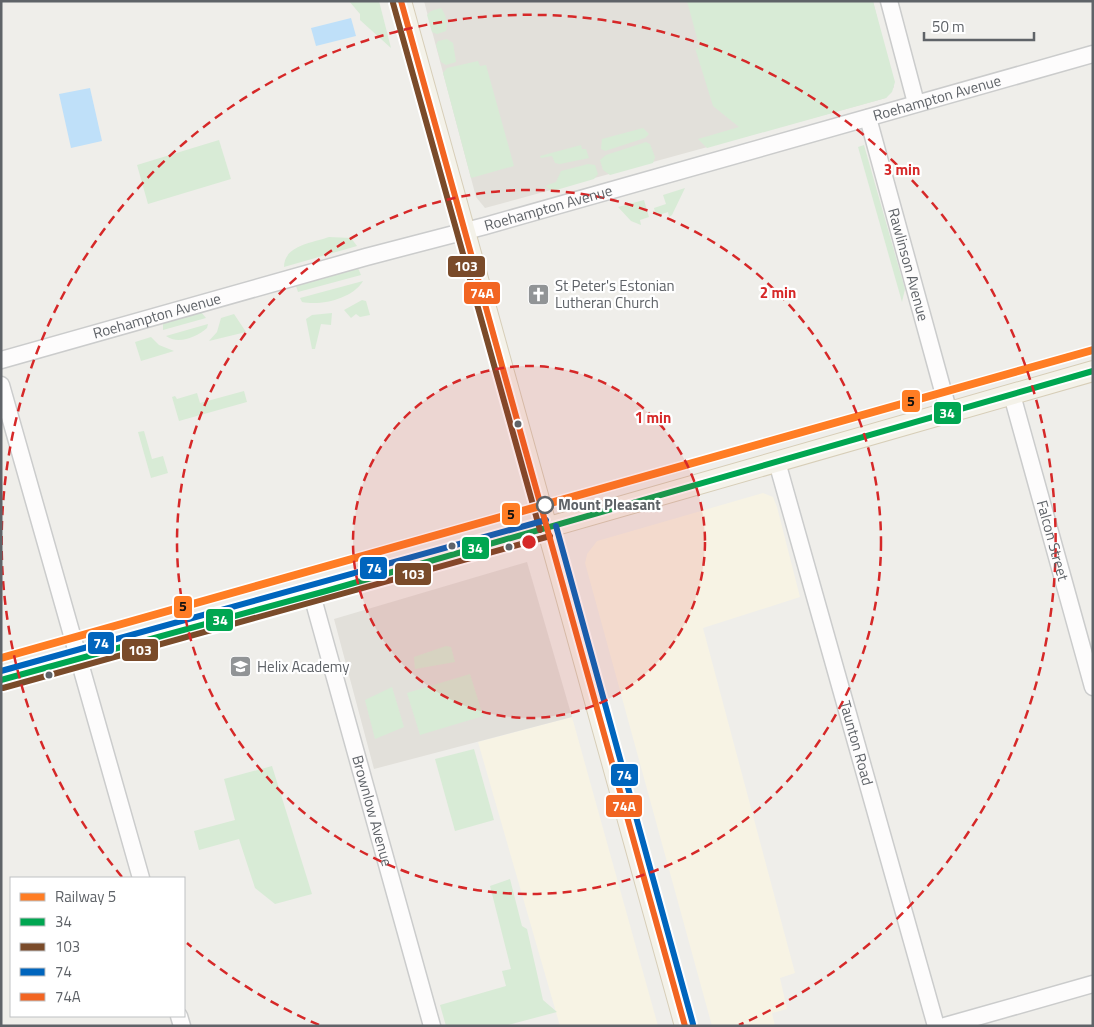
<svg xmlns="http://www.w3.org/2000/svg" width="1094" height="1027" viewBox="0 0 1094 1027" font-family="'Titillium Web',sans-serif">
<rect width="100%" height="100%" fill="#efeeea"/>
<!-- commercial -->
<g fill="#f7f3e4">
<polygon points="763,493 773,497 777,507 800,597 703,628 795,973 780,978 787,1009 772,1013 775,1026 712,1026 585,563 587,554 597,541"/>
<polygon points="572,717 658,1026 560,1026 478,742"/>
</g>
<!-- education -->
<g fill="#e2e0da">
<polygon points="424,1 873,1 894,87 886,98 485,208 476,197"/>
<polygon points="527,562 572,717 374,769 334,619"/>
</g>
<!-- green -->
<g fill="#d8ebd6">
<polygon points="349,1 379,1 391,48 360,20 360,14"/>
<polygon points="687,1 873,1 895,82 892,92 886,98 707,148 698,139 739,127 713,106 695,48 700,49"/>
<path d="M441,8c5,7 7,15 5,23l-9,3 -5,-2 -5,-17 4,-4z"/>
<polygon points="447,39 453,43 456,62 446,65 441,62 436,45 438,41"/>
<polygon points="478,61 480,66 486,65 514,166 471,178 443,73 447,68"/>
<polygon points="643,128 649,134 645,138 605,151 601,149 602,139"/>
<polygon points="219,140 231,179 148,204 137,165"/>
<polygon points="646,142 650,144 655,157 653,163 610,175 603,170 600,160 606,155"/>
<polygon points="581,145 582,149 586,149 589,158 560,164 555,163 552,156 541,158 540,156"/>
<polygon points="864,145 905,289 902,302 858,147"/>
<polygon points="588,164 595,165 598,174 594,179 553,191 545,186 556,182 561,171"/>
<polygon points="685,188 672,215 669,217 668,212 656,216 654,208 666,204 663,195"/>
<polygon points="644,200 649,217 640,220 641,225 631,221 618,207"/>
<path d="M329,237l22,1 6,8 -73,21c0,-22 29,-24 45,-30z"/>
<polygon points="358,268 361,275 298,292 296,286"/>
<path d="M363,281c-11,18 -42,25 -61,21l-2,-4z"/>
<polygon points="362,300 366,301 370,315 360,317 356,314 351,318 344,310"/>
<polygon points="201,312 206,318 163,330 163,323"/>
<polygon points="332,313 331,325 321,324 315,349 312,349 306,319 312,315"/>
<polygon points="234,314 246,332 209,341 217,332 221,318"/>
<path d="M208,324l-1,4c-10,9 -29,17 -41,8z"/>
<polygon points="151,337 159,345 174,351 141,361 135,342"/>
<polygon points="244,391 247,402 179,421 172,397 175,396 177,399 197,393 200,403"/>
<polygon points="144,431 152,459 163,456 168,473 151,478 138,432"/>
<polygon points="446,646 451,647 455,662 415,669 414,657"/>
<polygon points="470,674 483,716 420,735 407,693"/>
<polygon points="392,687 404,727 375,739 365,700"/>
<polygon points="474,749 494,820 455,831 435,759"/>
<polygon points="272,766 312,894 275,904 255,888 239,839 199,850 194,831 235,820 224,779"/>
<polygon points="510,879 522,926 527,929 543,1000 557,1012 504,1026 446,1026 440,1005 506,986 502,971 511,969 490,886"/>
</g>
<!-- water -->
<g fill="#bfe0f9">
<polygon points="351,18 356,36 316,46 311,28"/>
<polygon points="90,88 102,141 71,148 59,94"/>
</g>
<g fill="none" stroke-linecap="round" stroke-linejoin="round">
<defs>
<g id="minor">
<polyline points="889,1 916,103"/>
<path id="s1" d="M868,118l81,295"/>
<path id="s2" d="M1,360l365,-103 119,-31 608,-172"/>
<polyline points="1,385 141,878"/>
<path id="s3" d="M1012,395l81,292"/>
<path id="s4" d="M777,462l159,564"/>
<path id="s5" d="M312,595l120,431"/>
<polyline points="179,1016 182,1026"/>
<polyline points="945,1026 1093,984"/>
</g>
<g id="major">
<polyline points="401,1 685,1026"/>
<polyline points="1,680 326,591 1093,371"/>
</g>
</defs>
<!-- minor casing -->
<use href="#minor" stroke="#cbcccc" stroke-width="19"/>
<!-- major casing -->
<use href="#major" stroke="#d7ceb8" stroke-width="22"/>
<!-- minor -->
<use href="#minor" stroke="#fdfcfc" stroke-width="16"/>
<!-- major -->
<use href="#major" stroke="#f4f2e9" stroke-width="20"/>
<defs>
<polyline id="bus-1" points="1,680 326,591 1093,371"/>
<g id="bus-2">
<polyline points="393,3 540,530"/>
<polyline points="3,688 550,536"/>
</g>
<g id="bus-3">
<polyline points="556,526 693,1024"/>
<polyline points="1,671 546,520"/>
</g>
<polyline id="bus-4" points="401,1 685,1026"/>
</defs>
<!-- bus-1 casing -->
<use href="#bus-1" stroke="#fff" stroke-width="10"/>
<!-- bus-2 casing -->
<use href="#bus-2" stroke="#fff" stroke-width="10"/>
<!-- bus-3 casing -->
<use href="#bus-3" stroke="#fff" stroke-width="10"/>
<!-- bus-4 casing -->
<use href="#bus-4" stroke="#fff" stroke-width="10"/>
<!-- bus-1 -->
<use href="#bus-1" stroke="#00a651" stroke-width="6"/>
<!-- bus-2 -->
<use href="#bus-2" stroke="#7a4b2a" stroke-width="6"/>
<!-- bus-3 -->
<use href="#bus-3" stroke="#0065bd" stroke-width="6"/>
<!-- bus-4 -->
<use href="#bus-4" stroke="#f26522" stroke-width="6"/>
<defs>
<polyline id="rail-1" points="1,658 1093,350"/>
</defs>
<!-- rail-1 casing -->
<use href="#rail-1" stroke="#fff" stroke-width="11"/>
<!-- rail-1 -->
<use href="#rail-1" stroke="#ff7d24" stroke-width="8"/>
</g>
<!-- distance rings -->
<circle cx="529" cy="542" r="176" fill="#d62828" fill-opacity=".12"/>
<g fill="none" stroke="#d62828" stroke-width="2.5" stroke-dasharray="9 6">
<circle cx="529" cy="542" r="176"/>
<circle cx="529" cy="542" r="352"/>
<path d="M319 1025A527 527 0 0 1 187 943M122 877A527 527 0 1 1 739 1025"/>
</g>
<!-- icons -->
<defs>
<symbol id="church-square" viewBox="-11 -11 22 22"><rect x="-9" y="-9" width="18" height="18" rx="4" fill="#919496" stroke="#fff"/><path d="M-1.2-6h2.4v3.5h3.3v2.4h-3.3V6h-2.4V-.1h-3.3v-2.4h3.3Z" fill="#fff"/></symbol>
<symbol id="university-square" viewBox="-11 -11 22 22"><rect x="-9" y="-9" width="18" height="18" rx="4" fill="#919496" stroke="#fff"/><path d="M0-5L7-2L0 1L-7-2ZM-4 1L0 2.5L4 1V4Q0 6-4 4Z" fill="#fff"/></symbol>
</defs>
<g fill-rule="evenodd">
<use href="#church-square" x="526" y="282" width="25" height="25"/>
<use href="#university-square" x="228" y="654" width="25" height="25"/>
</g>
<!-- markers -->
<g fill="#5f6368" stroke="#fff" stroke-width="2">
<circle cx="518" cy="424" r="4.5"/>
<circle cx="452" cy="546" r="4.5"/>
<circle cx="509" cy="547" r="4.5"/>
<circle cx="49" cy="675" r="4.5"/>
</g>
<circle fill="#fff" stroke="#5f6368" stroke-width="2.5" cx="545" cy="505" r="8"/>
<g text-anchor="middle" stroke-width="4.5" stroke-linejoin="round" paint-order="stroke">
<!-- street labels -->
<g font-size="15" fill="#5f6368" stroke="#fff">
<text dy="5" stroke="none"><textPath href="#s2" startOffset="972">Roehampton Avenue</textPath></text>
<text dy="5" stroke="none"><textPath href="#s2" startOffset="568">Roehampton Avenue</textPath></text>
<text dy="5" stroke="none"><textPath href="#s1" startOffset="152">Rawlinson Avenue</textPath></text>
<text dy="5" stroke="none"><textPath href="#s2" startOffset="162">Roehampton Avenue</textPath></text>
<text dy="5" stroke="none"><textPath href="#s3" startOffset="151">Falcon Street</textPath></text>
<text dy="5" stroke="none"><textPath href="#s4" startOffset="292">Taunton Road</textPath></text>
<text dy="5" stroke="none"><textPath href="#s5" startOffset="224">Brownlow Avenue</textPath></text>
</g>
<!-- poi labels -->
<g font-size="15" fill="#5f6368" stroke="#fff" text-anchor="start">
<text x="555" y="291">St Peter's Estonian<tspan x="555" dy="17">Lutheran Church</tspan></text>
<text x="257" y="672">Helix Academy</text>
</g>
<!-- stop labels -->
<g font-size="15" font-weight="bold" fill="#5f6368" stroke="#fff" text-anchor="start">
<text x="558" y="510">Mount Pleasant</text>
</g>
</g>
<circle cx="529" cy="542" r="8" fill="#d62828" stroke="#fff" stroke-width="2.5"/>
<g font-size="15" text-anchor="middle" font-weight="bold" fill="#d62828" stroke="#fff" stroke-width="4.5" stroke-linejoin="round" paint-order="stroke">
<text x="902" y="175">3 min</text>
<text x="778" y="298">2 min</text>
<text x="653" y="423">1 min</text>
</g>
<g stroke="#fff" stroke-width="2">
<rect x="447" y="255" width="39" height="23" rx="5" fill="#7a4b2a"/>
<rect x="463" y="281" width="38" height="24" rx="5" fill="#f26522"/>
<rect x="901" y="389" width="20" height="24" rx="5" fill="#ff7d24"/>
<rect x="933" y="401" width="29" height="24" rx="5" fill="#00a651"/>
<rect x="501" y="502" width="20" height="24" rx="5" fill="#ff7d24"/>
<rect x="461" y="536" width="29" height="24" rx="5" fill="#00a651"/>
<rect x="359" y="556" width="29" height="24" rx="5" fill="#0065bd"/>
<rect x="394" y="562" width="38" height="24" rx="5" fill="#7a4b2a"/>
<rect x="173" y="595" width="20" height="24" rx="5" fill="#ff7d24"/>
<rect x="205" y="608" width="29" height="24" rx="5" fill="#00a651"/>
<rect x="87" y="631" width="28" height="24" rx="5" fill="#0065bd"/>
<rect x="121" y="638" width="38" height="24" rx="5" fill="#7a4b2a"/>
<rect x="610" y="763" width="29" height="24" rx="5" fill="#0065bd"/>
<rect x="605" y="794" width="38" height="24" rx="5" fill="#f26522"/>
</g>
<g font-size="14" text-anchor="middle" font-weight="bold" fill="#fff">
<text x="466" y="271">103</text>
<text x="482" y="298">74A</text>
<text x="947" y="418">34</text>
<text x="475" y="553">34</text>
<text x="374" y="573">74</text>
<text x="413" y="579">103</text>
<text x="220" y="625">34</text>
<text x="101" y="648">74</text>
<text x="140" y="655">103</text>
<text x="624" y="780">74</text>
<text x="624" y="811">74A</text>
</g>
<g font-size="14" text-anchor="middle" font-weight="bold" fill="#111">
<text x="911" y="406">5</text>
<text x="511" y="519">5</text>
<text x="183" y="611">5</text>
</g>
<!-- border -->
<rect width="1094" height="1027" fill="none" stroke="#5f6368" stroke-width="5"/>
<!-- legend -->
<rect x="10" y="877" width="175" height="140" fill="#ffffff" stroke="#bfc1c3"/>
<rect x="20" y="893" width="25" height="8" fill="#ff7d24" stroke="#bfc1c3"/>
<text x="55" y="902" font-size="15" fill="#5f6368">Railway 5</text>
<rect x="20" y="918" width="25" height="8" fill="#00a651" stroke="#bfc1c3"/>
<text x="55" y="927" font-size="15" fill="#5f6368">34</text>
<rect x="20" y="943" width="25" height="8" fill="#7a4b2a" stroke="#bfc1c3"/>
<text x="55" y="952" font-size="15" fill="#5f6368">103</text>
<rect x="20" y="968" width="25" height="8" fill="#0065bd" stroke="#bfc1c3"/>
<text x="55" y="977" font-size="15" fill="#5f6368">74</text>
<rect x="20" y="993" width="25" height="8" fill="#f26522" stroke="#bfc1c3"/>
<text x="55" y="1002" font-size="15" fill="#5f6368">74A</text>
<!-- scale -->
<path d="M924 32v8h110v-8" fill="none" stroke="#5f6368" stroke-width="2.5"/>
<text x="932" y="32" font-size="15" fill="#5f6368" stroke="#ffffff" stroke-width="4" paint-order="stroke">50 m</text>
</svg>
